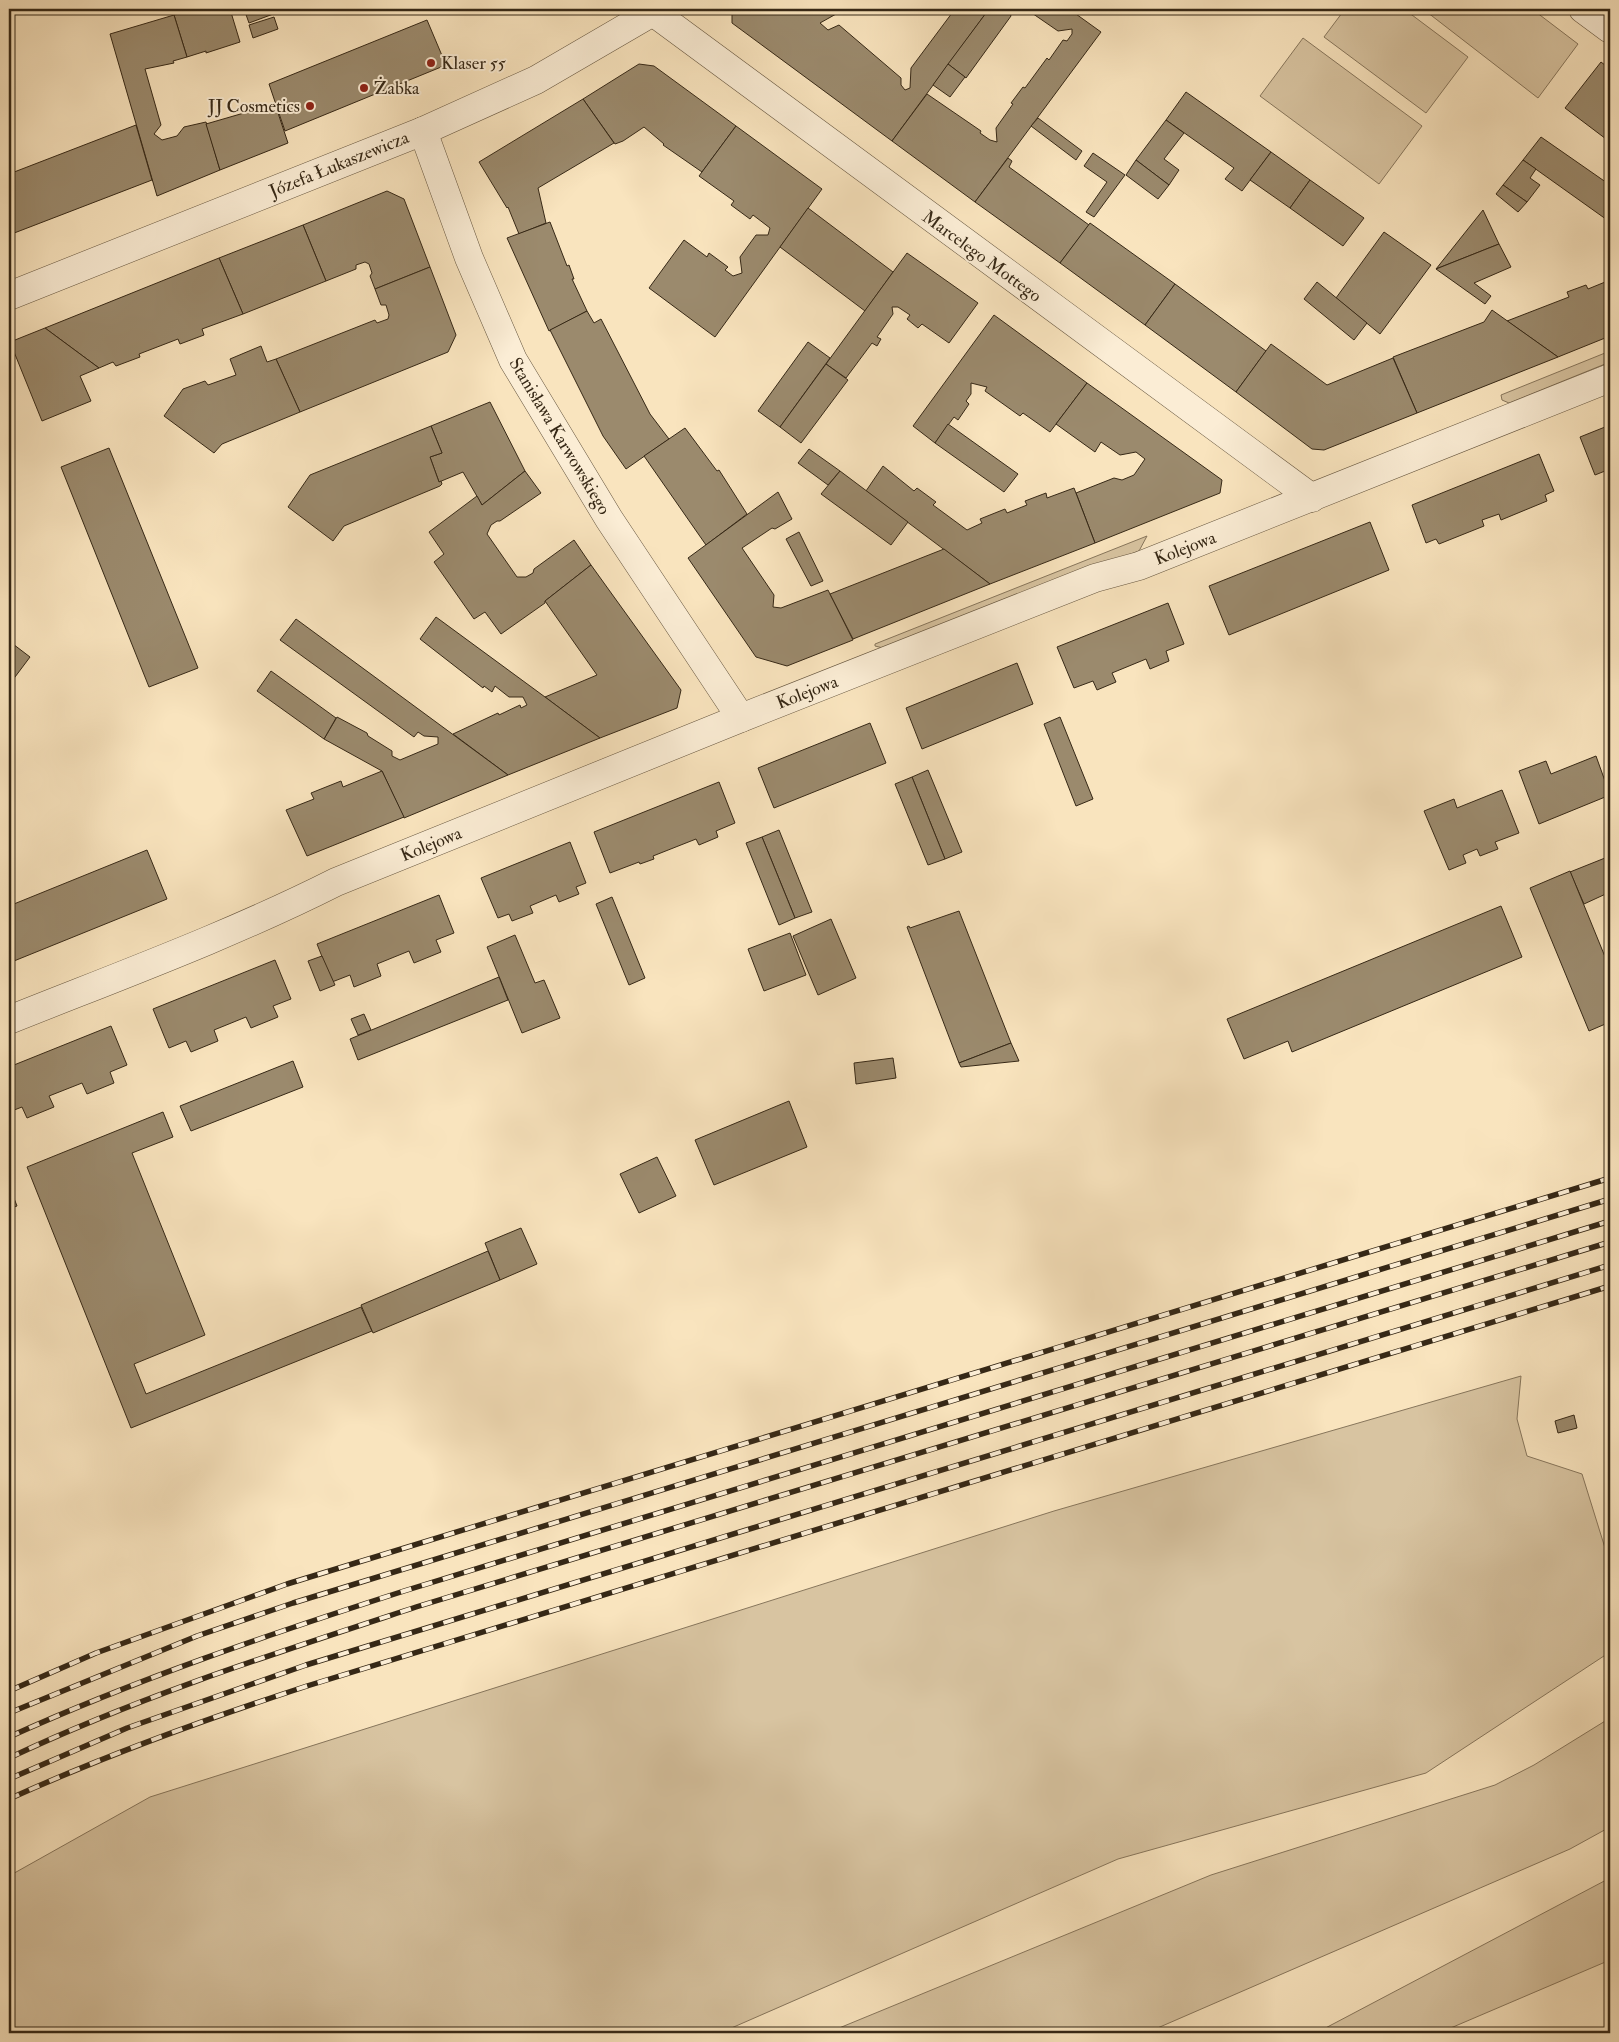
<svg xmlns="http://www.w3.org/2000/svg" width="1619" height="2042" viewBox="0 0 1619 2042" font-family="'IM FELL Double Pica',serif">
<rect width="100%" height="100%" fill="#f9e4be"/>
<filter id="stains"><feTurbulence type="fractalNoise" baseFrequency=".004" numOctaves="4"/><feColorMatrix values="0 0 0 0 .2 0 0 0 0 .09 0 0 0 0 .02 0 0 0 .5 -.17"/></filter>
<radialGradient id="worn" r=".72"><stop offset=".6" stop-color="#630" stop-opacity="0"/><stop offset="1" stop-color="#630" stop-opacity=".3"/></radialGradient>
<!-- green -->
<g fill="#d8c4a1" stroke="#87765c">
<polygon points="1345,9 1404,9 1468,57 1426,113 1324,37"/>
<polygon points="1423,9 1532,9 1578,44 1538,98"/>
<polygon points="1303,38 1422,126 1379,184 1260,96"/>
<polygon points="1610,351 1610,362 1509,403 1502,400 1501,395"/>
<polygon points="1147,536 1139,551 883,648 875,646 875,644"/>
<polygon points="1521,1376 1517,1419 1527,1456 1582,1474 1610,1564 1610,1652 1426,1773 1118,1859 720,2033 9,2033 9,1876 150,1797 1054,1511"/>
<polygon points="1610,1718 1610,1827 1570,1849 1146,2033 827,2033 1211,1875 1495,1785 1534,1765"/>
<polygon points="1610,1878 1610,1960 1439,2033 1316,2033"/>
</g>
<!-- building -->
<g fill="#9b8a6d" stroke="#362816">
<polygon points="197,9 230,9 240,42 206,53 206,51 187,57 174,15"/>
<polygon points="244,9 274,9 276,13 249,23"/>
<polygon points="732,9 845,9 820,23 828,30 839,25 901,78 901,85 905,90 910,88 911,68 955,9 989,9 892,141 732,23"/>
<polygon points="989,9 1009,9 1011,16 966,78 948,64"/>
<polygon points="1026,9 1069,9 1101,32 975,202 892,141 927,94 981,131 980,133 990,140 997,142 996,128 1013,104 1011,103 1023,87 1025,88 1047,58 1049,60 1063,40 1067,41 1072,34 1072,29 1058,31"/>
<polygon points="174,15 187,57 173,61 174,63 145,69 161,125 154,134 162,140 177,136 184,127 206,122 220,170 157,196 110,34"/>
<polygon points="274,17 278,29 253,38 249,25"/>
<polygon points="427,20 446,65 285,131 269,84"/>
<polygon points="1601,62 1610,69 1610,142 1565,108"/>
<polygon points="639,64 654,66 736,126 702,172 663,145 664,144 644,127 623,141 615,144 583,99"/>
<polygon points="948,64 965,77 950,97 933,85"/>
<polygon points="1186,92 1271,152 1242,191 1225,179 1234,168 1166,120"/>
<polygon points="583,99 614,143 538,188 546,223 519,234 508,207 507,208 479,162"/>
<polygon points="275,104 288,143 220,170 206,124"/>
<polygon points="1038,118 1082,151 1076,160 1031,126"/>
<polygon points="1166,120 1184,133 1164,159 1179,170 1169,185 1136,160"/>
<polygon points="136,125 152,180 9,235 9,174"/>
<polygon points="736,126 822,189 715,337 649,288 684,240 707,257 709,253 728,267 725,270 733,276 742,273 740,257 756,235 768,235 770,228 753,215 750,219 731,205 734,201 699,176"/>
<polygon points="1541,137 1610,185 1610,222 1523,160"/>
<polygon points="1271,152 1310,180 1290,208 1250,180"/>
<polygon points="1093,153 1125,175 1094,217 1086,212 1107,182 1084,166"/>
<polygon points="1008,158 1012,161 1009,167 1089,225 1060,263 975,202"/>
<polygon points="1136,160 1169,185 1158,199 1126,175"/>
<polygon points="1523,160 1536,169 1530,178 1540,185 1527,202 1503,185"/>
<polygon points="1310,180 1364,218 1343,246 1290,208"/>
<polygon points="1503,185 1527,202 1518,212 1496,194"/>
<polygon points="387,191 404,199 430,267 375,289 370,276 372,273 369,264 365,262 356,265 356,269 326,281 303,225"/>
<polygon points="808,208 893,272 865,311 780,247"/>
<polygon points="1483,210 1499,244 1436,269"/>
<polygon points="550,222 567,266 569,265 574,279 572,279 587,311 549,331 507,238"/>
<polygon points="1090,223 1175,284 1145,325 1060,263"/>
<polygon points="303,225 326,281 243,314 219,258"/>
<polygon points="1384,232 1431,265 1380,334 1336,298"/>
<polygon points="1499,244 1511,267 1474,283 1491,296 1485,304 1436,269"/>
<polygon points="907,253 978,303 949,343 922,324 918,328 907,319 910,315 898,307 892,307 893,314 877,337 881,339 877,346 872,343 846,378 826,364"/>
<polygon points="219,258 243,314 202,329 204,335 180,344 178,339 139,354 140,357 116,366 113,362 99,368 45,328"/>
<polygon points="430,267 456,335 448,352 300,412 276,359 375,320 377,323 388,319 389,315 386,305 381,305 375,289"/>
<polygon points="1610,280 1610,336 1558,357 1507,321 1569,297 1567,292 1586,285 1588,289"/>
<polygon points="1317,282 1367,323 1354,340 1304,299"/>
<polygon points="1175,284 1266,351 1236,392 1145,325"/>
<polygon points="1492,310 1558,357 1417,413 1393,357 1484,322"/>
<polygon points="587,311 594,323 601,319 650,414 669,439 626,469 603,436 550,330"/>
<polygon points="994,315 1087,383 1050,432 1023,413 1020,416 985,391 987,387 971,383 971,394 966,401 969,404 958,420 954,417 935,443 913,426"/>
<polygon points="45,328 99,368 80,376 91,401 42,421 10,342"/>
<polygon points="808,342 830,358 780,427 758,411"/>
<polygon points="1271,344 1327,385 1393,358 1417,413 1324,450 1312,449 1236,392"/>
<polygon points="261,346 267,362 276,359 300,412 222,444 214,453 164,416 183,389 205,381 208,385 236,375 230,359"/>
<polygon points="826,364 848,380 801,443 780,427"/>
<polygon points="1087,383 1222,480 1220,493 1095,543 1076,493 1114,478 1122,480 1134,475 1145,459 1136,452 1120,455 1101,442 1095,452 1056,424"/>
<polygon points="490,402 525,471 482,505 463,472 439,482 430,457 442,453 431,426"/>
<polygon points="948,424 1018,474 1004,492 935,443"/>
<polygon points="1610,425 1610,476 1607,477 1605,471 1595,475 1580,437"/>
<polygon points="431,426 442,453 430,457 439,482 441,481 442,484 440,486 344,526 333,541 288,507 310,475"/>
<polygon points="685,428 717,471 719,470 747,514 706,545 644,456"/>
<polygon points="109,448 198,668 149,687 61,467"/>
<polygon points="809,449 840,471 828,485 798,463"/>
<polygon points="1539,454 1554,491 1545,495 1547,501 1501,520 1499,514 1482,520 1484,526 1439,544 1436,539 1426,543 1412,505"/>
<polygon points="883,466 914,491 917,488 936,502 933,505 967,530 982,523 980,519 1005,509 1007,513 1027,505 1025,501 1046,493 1047,498 1074,488 1095,543 990,584 866,491"/>
<polygon points="525,471 541,493 500,521 497,521 491,525 487,534 517,577 526,577 533,573 534,569 574,540 591,565 545,601 545,603 501,634 485,612 474,619 434,562 444,554 429,532 477,496 482,505"/>
<polygon points="840,471 908,522 891,545 821,494"/>
<polygon points="778,492 792,519 775,529 772,528 742,548 774,595 773,607 781,608 828,590 853,640 787,666 756,657 688,558"/>
<polygon points="1370,522 1389,570 1229,635 1209,586"/>
<polygon points="799,532 823,581 811,586 786,539"/>
<polygon points="944,549 990,584 853,639 830,594"/>
<polygon points="591,565 681,690 677,708 600,738 545,697 597,675 545,601"/>
<polygon points="1168,603 1184,644 1166,651 1169,661 1150,669 1146,659 1112,673 1116,682 1097,690 1093,681 1074,688 1057,647"/>
<polygon points="436,617 545,697 600,738 508,775 453,734 498,713 499,715 520,705 521,708 527,705 523,697 509,697 495,686 492,692 484,686 483,688 420,639"/>
<polygon points="296,619 508,775 404,818 382,771 324,739 337,717 367,733 368,736 392,751 392,756 400,760 438,744 438,737 424,736 418,732 414,737 280,640"/>
<polygon points="9,641 30,657 9,685"/>
<polygon points="1017,663 1033,704 922,749 906,708"/>
<polygon points="271,671 336,718 324,739 257,691"/>
<polygon points="1060,717 1093,799 1076,806 1044,724"/>
<polygon points="870,723 886,763 774,808 758,768"/>
<polygon points="1596,756 1610,795 1539,824 1519,771 1546,761 1551,774"/>
<polygon points="928,770 962,852 945,859 912,777"/>
<polygon points="382,771 404,817 307,856 286,810 314,799 311,793 341,781 343,787"/>
<polygon points="912,777 945,859 928,865 895,784"/>
<polygon points="719,782 735,823 716,831 718,837 699,845 696,839 653,856 654,859 640,864 639,862 610,873 594,832"/>
<polygon points="1502,790 1519,833 1495,842 1498,849 1480,856 1477,849 1463,855 1466,863 1449,870 1424,811 1454,799 1457,808"/>
<polygon points="779,830 812,912 795,918 762,837"/>
<polygon points="762,837 795,918 779,925 746,843"/>
<polygon points="570,842 586,883 576,887 579,894 559,902 556,895 530,906 533,913 512,921 509,914 498,918 481,878"/>
<polygon points="147,850 167,899 9,963 9,906"/>
<polygon points="1610,856 1610,892 1584,904 1570,872"/>
<polygon points="1570,871 1610,969 1610,1022 1589,1031 1530,888"/>
<polygon points="439,895 454,933 436,940 441,952 414,963 409,951 377,964 381,976 354,987 350,975 332,982 317,944"/>
<polygon points="612,897 645,978 629,985 596,904"/>
<polygon points="1501,906 1522,957 1292,1052 1288,1041 1244,1059 1227,1019"/>
<polygon points="959,911 1011,1043 959,1063 907,927 909,926 910,928"/>
<polygon points="831,919 856,978 818,995 793,936"/>
<polygon points="790,933 806,975 764,991 748,949"/>
<polygon points="515,935 535,983 544,980 560,1018 522,1033 487,947"/>
<polygon points="322,956 335,985 320,991 308,961"/>
<polygon points="275,960 291,999 273,1006 278,1017 251,1028 246,1017 214,1030 218,1041 191,1052 186,1041 169,1048 153,1009"/>
<polygon points="499,977 508,1000 358,1060 350,1039"/>
<polygon points="364,1014 371,1030 358,1035 351,1019"/>
<polygon points="111,1026 127,1065 110,1072 114,1083 87,1094 82,1083 49,1096 54,1107 27,1118 22,1107 9,1112 9,1067"/>
<polygon points="1011,1043 1019,1061 961,1067 959,1063"/>
<polygon points="893,1058 896,1078 856,1084 854,1063"/>
<polygon points="293,1061 303,1087 191,1131 180,1106"/>
<polygon points="789,1101 807,1147 714,1185 695,1140"/>
<polygon points="163,1112 173,1137 132,1153 205,1335 134,1364 146,1394 361,1307 372,1331 131,1428 27,1167"/>
<polygon points="657,1157 676,1196 639,1213 620,1174"/>
<polygon points="9,1185 17,1206 9,1209"/>
<polygon points="521,1228 537,1264 500,1280 485,1243"/>
<polygon points="488,1251 500,1280 373,1333 361,1305"/>
<polygon points="1574,1415 1577,1428 1558,1433 1555,1421"/>
</g>
<g fill="none" stroke-linecap="round" stroke-linejoin="round">
<defs>
<g id="minor">
<polyline points="1583,9 1610,29"/>
<polyline points="653,12 1312,498"/>
<polyline points="423,131 469,258 513,360 609,519 741,718"/>
<polyline points="9,296 423,131 536,80 658,9"/>
<path d="M9,1020c110,-44 222,-85 327,-138l405,-164 354,-140 44,-12 471,-188"/>
</g>
</defs>
<!-- minor casing -->
<use href="#minor" stroke="#675740" stroke-width="29"/>
<!-- minor -->
<use href="#minor" stroke="#fbedd5" stroke-width="28"/>
<defs>
<g id="rail">
<polyline points="9,1691 96,1653 287,1584 1610,1178"/>
<polyline points="9,1713 197,1636 293,1603 1610,1199"/>
<path d="M9,1737c128,-58 261,-103 395,-146l1206,-370"/>
<path d="M9,1758c131,-62 270,-106 407,-151l1194,-365"/>
<polyline points="9,1779 127,1728 306,1665 1610,1265"/>
<path d="M9,1799c97,-44 197,-80 298,-113l1303,-400"/>
</g>
</defs>
<!-- rail casing -->
<use href="#rail" stroke="#362816" stroke-width="5.5"/>
<!-- rail -->
<use href="#rail" stroke="#fbedd5" stroke-width="4" stroke-dasharray="11" stroke-linecap="butt"/>
</g>
<!-- markers -->
<g fill="#8f2418" stroke="#fbedd5" stroke-width="2">
<circle cx="431" cy="63" r="5"/>
<circle cx="364" cy="88" r="5"/>
<circle cx="310" cy="106" r="5"/>
</g>
<g text-anchor="middle" stroke-width="4" stroke-linejoin="round" paint-order="stroke">
<!-- poi labels -->
<g font-size="18" fill="#362816" stroke="#fbedd5" text-anchor="start">
<text x="441" y="69">Klaser 55</text>
<text x="374" y="94">Żabka</text>
<text x="300" y="112" text-anchor="end">JJ Cosmetics</text>
</g>
<!-- street labels -->
<g font-size="18" fill="#362816" stroke="#fbedd5">
<text transform="translate(339 164) rotate(-22)" y="6">Józefa Łukaszewicza</text>
<text transform="translate(982 256) rotate(36)" y="6">Marcelego Mottego</text>
<text transform="translate(560 436) rotate(59)" y="6">Stanisława Karwowskiego</text>
<text transform="translate(1185 548) rotate(-21)" y="6">Kolejowa</text>
<text transform="translate(807 692) rotate(-21)" y="6">Kolejowa</text>
<text transform="translate(431 844) rotate(-22)" y="6">Kolejowa</text>
</g>
</g>
<!-- margin -->
<rect width="1619" height="2042" fill="none" stroke="#f9e4be" stroke-width="30"/>
<rect x="10" y="10" width="1599" height="2022" fill="none" stroke="#362816" stroke-width="2.5"/>
<rect x="15" y="15" width="1589" height="2012" fill="none" stroke="#362816"/>
<rect width="100%" height="100%" filter="url(#stains)"/>
<rect width="100%" height="100%" fill="url(#worn)"/>
</svg>
